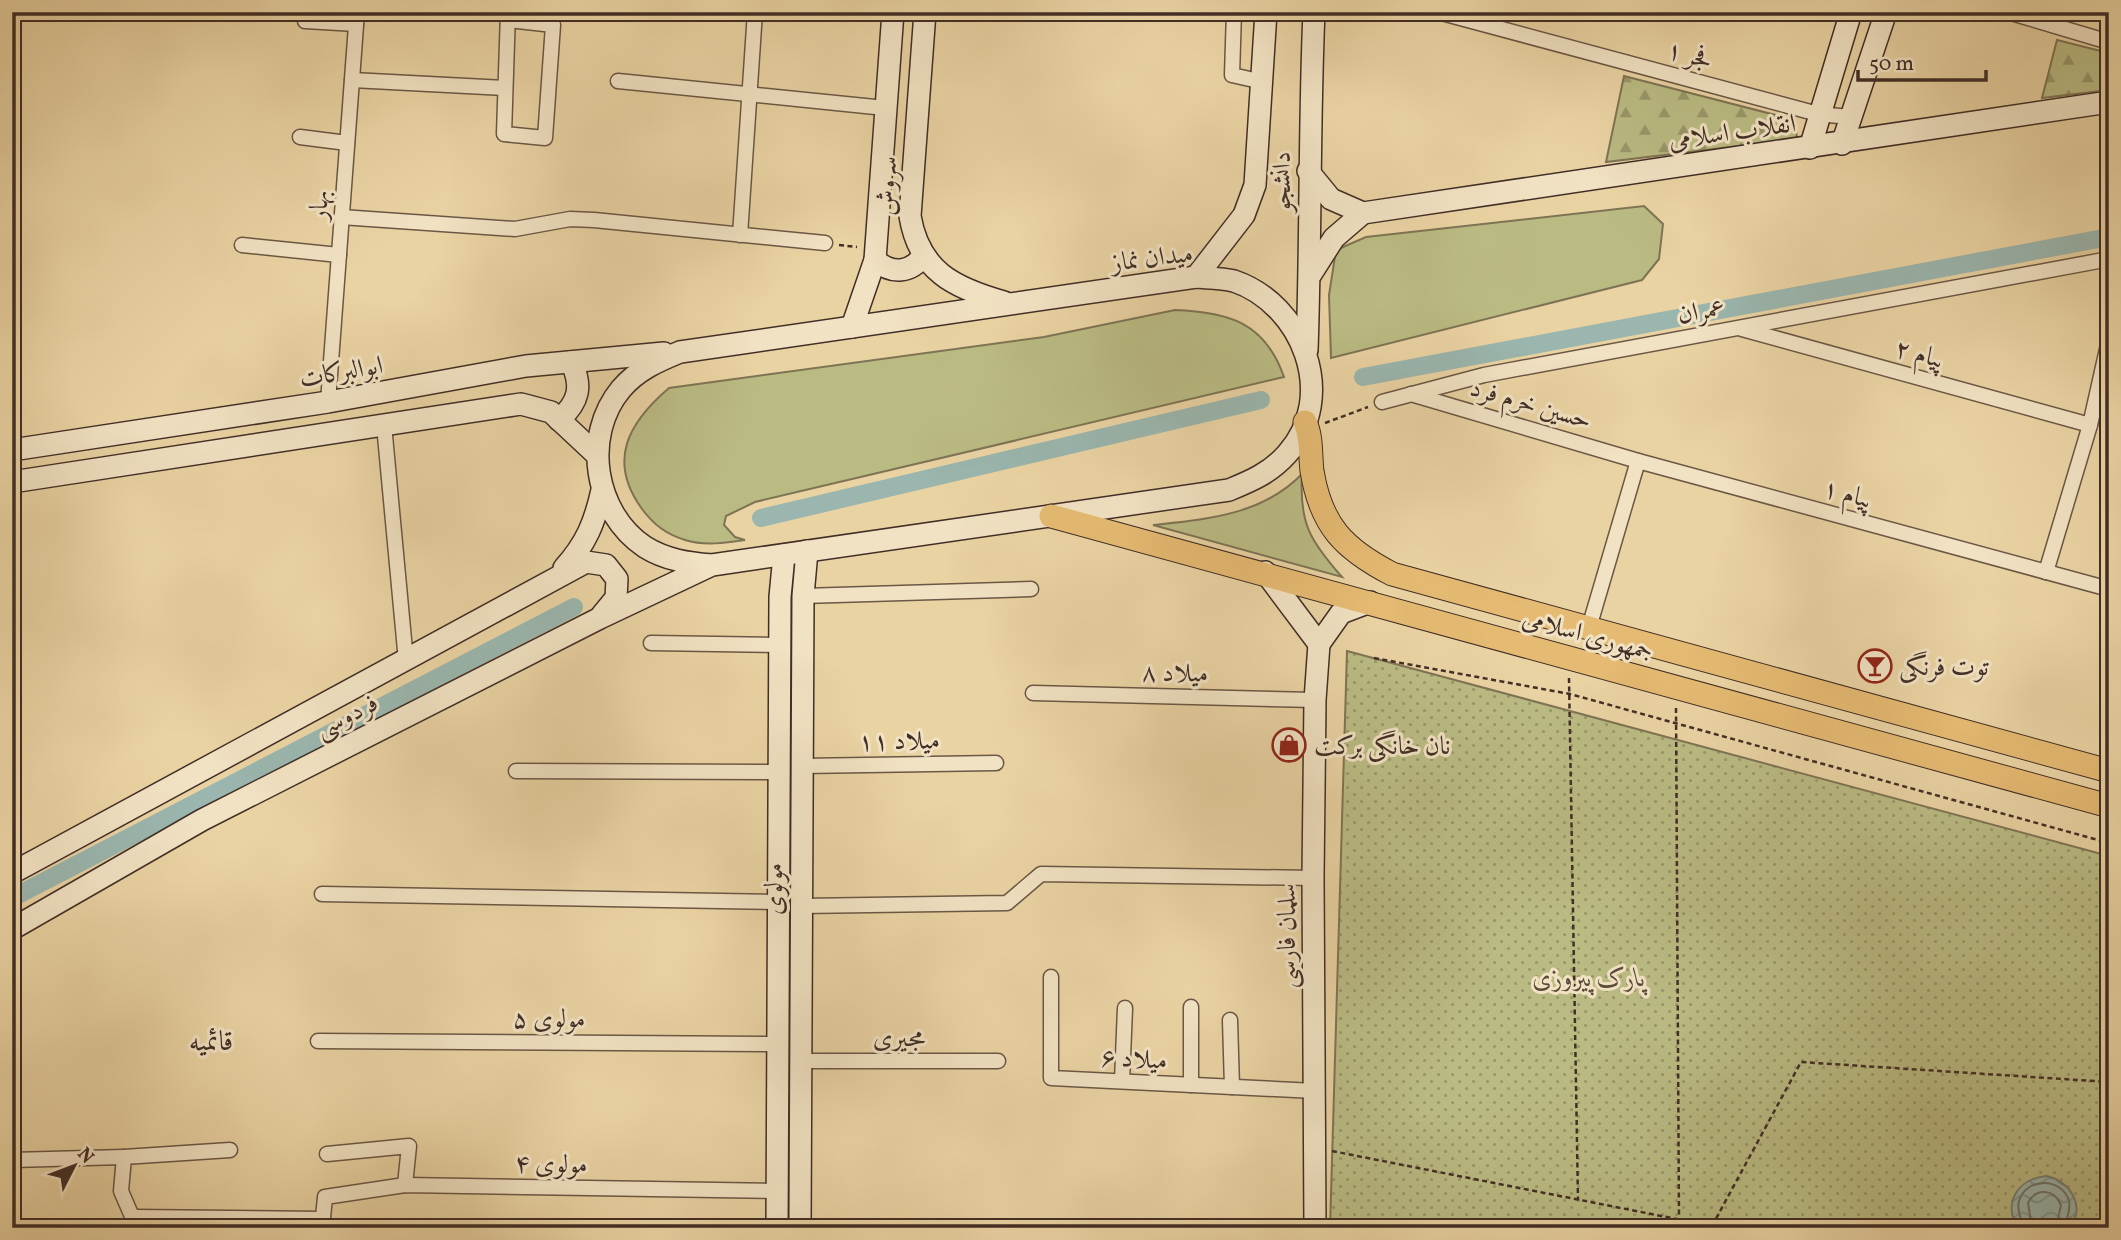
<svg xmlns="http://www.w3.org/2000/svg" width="2121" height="1240" viewBox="0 0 2121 1240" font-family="Vollkorn,Amiri,serif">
<defs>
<pattern id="forest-firs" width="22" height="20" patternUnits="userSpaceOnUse" patternTransform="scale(1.75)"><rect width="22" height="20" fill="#babb83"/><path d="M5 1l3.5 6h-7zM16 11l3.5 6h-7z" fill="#99986b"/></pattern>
<pattern id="park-dots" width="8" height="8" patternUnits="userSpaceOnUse" patternTransform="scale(1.75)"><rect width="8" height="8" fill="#babb83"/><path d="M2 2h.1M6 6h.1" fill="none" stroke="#99986b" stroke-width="1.8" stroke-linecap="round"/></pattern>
<pattern id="water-waves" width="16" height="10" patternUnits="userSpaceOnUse" patternTransform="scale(1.75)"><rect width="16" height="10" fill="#9ab6ae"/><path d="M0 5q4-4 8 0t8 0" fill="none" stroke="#7f948d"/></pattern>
</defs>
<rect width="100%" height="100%" fill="#ead3a3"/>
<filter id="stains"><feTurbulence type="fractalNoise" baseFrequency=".00286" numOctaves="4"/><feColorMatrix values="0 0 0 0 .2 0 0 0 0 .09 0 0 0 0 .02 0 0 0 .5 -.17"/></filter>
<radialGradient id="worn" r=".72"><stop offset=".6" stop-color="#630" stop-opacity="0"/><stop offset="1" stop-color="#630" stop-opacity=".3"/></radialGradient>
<!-- grass -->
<g fill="#babb83" stroke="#7e7454" stroke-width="2">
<polygon points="1644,206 1663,224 1659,259 1642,280 1331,358 1329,295 1336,250 1366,237"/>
<path d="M1175,310c53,2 90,12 109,67l-529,125 -29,14 -2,9 11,12 10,3c-19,3 -41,6 -60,0 -19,-6 -31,-15 -43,-31 -35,-48 -14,-86 27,-121l375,-51z"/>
<path d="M1302,474c-3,49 8,67 40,103l-189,-52c55,-6 109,-10 149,-51z"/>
</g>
<!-- forest -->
<g fill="url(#forest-firs)" stroke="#7e7454" stroke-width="2">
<polygon points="2057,40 2109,53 2109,90 2042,98"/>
<polygon points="1624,76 1795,120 1797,139 1606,162"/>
</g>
<!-- park -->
<polygon fill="url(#park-dots)" stroke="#7e7454" stroke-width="2" points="1347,651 2109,856 2109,1228 1330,1228"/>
<!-- water -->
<path fill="url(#water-waves)" stroke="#768078" stroke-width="2" d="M2047,1176c23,6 39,29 23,52h-52c-16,-26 1,-50 29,-52z"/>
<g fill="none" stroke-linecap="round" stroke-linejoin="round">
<!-- shore -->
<g stroke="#6e726a" stroke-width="2">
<path d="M2023,1228c-1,-9 -7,-17 -4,-27 7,-24 43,-24 50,0 2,10 -3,17 -4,27"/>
<path d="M2032,1228l-4,-25c8,-16 26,-14 33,2l-5,23"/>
</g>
<!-- canal -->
<g stroke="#9ab6ae" stroke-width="18">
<polyline points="1363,377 2109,237"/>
<polyline points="761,518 1261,400"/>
<polyline points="12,898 574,607"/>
</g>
<defs>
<g id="street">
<polyline points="1234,12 1232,75 1263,82"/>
<polyline points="1438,12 1818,114 1850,117"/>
<polyline points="2008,12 2109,42"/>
<polyline points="508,20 553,25 545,138 504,134 508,12"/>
<polyline points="305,21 356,24"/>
<polyline points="352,80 505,88"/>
<polyline points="618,81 885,108"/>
<polyline points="300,137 347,143"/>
<polyline points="341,217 515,229 570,219 594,220 825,243"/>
<polyline points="740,235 755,12"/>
<polyline points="242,245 339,255"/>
<polyline points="1742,329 2090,425"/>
<polyline points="1411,394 1638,461 2109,589"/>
<polyline points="328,402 357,12"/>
<polyline points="1382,402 1484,375 2109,259"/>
<polyline points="384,425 406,661"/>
<polyline points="2046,572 2090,425 2109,340"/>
<polyline points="803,596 1031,589"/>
<polyline points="1588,631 1638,461"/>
<polyline points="651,643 780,645"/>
<polyline points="1033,693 1315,700"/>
<polyline points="802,766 996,763"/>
<polyline points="516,771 780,772"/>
<polyline points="322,894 779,902"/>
<polyline points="801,906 1007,903 1041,874 1313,878"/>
<polyline points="1051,977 1051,1078 1315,1091"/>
<polyline points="1230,1020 1232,1087"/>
<polyline points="318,1041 779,1044"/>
<polyline points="801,1061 998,1061"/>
<polyline points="1122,1081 1125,1008"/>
<polyline points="1191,1085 1191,1007"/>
<polyline points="327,1154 409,1146 405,1185"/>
<polyline points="12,1160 124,1157"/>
<polyline points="134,1217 323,1219"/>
<polyline points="137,1228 121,1191 124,1157 230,1150"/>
<polyline points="322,1228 325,1197 405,1185 777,1191"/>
</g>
<g id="secondary">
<path d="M925,12l-15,204c9,55 44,72 94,86"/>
<polyline points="1842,144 1886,12"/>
<polyline points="1810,148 1851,12"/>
<polyline points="1308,171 1331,199 1363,213 2109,102"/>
<path d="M875,260c17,15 36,13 49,-5"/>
<polyline points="1311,274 1334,238 1363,213"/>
<polyline points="1196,277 1244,215 1255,185 1266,12"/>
<polyline points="852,327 875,260 893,12"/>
<path d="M1307,350c4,-113 2,-225 7,-338"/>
<path d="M559,420c20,-18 24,-34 12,-58"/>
<polyline points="12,450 328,402 526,366 664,353"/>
<polyline points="12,482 521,404 551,412 597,455"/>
<path d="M564,568c22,-24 31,-46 38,-78"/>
<polyline points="1265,572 1319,644"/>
<polyline points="1319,644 1341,613 1370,602"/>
<polyline points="12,873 586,562 606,565 617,579 616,598 602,615"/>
<path d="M12,929l190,-109 398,-202 112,-53 517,-75c22,-9 41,-17 58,-36 52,-58 15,-150 -53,-173 -12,-3 -26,-3 -38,-4l-516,75c-22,9 -43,18 -59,37 -39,47 -27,124 24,158 21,13 43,16 67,18"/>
<polyline points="777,1228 780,597 784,555"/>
<polyline points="800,1228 803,596 807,551"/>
<polyline points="1315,1228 1313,878 1315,700 1319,644"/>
</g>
<g id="primary">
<path d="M1305,422c7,15 5,33 7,49 9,55 32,78 80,103l717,197"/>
<polyline points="1051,516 2109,806"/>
</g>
</defs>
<!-- street casing -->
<use href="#street" stroke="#6b5745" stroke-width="17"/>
<!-- secondary casing -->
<use href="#secondary" stroke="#412e26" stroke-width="24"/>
<!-- primary casing -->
<use href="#primary" stroke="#412e26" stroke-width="25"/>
<!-- path -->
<g stroke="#412e26" stroke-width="2.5" stroke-dasharray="5 3.5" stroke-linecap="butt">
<polyline points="839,245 857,247"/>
<polyline points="1325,423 1368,407"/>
<polyline points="1374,658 1570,694 2109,843"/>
<polyline points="1569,678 1578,1200"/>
<polyline points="1676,708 1679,1219"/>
<polyline points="1332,1151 1712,1226 1786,1222 1789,1228"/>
<polyline points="1712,1226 1801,1062 2109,1082"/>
</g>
<!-- street -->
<use href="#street" stroke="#f1e2c3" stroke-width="14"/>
<!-- secondary -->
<use href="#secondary" stroke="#f1e2c3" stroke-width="21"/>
<!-- primary -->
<use href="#primary" stroke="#e5ba72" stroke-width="23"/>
</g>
<!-- icons -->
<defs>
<symbol id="bar-ring" viewBox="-11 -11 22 22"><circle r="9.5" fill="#f1e2c3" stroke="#8f2418" stroke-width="1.5"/><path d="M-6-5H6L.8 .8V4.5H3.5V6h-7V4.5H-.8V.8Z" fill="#8f2418"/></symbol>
<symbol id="shop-ring" viewBox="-11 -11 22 22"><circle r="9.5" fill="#f1e2c3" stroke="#8f2418" stroke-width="1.5"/><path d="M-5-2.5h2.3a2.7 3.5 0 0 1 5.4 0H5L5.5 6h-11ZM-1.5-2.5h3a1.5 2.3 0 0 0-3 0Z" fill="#8f2418"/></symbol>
</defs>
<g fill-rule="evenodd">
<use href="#bar-ring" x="1856" y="647" width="38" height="38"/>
<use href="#shop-ring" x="1270" y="726" width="38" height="38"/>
</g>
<g text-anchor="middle" stroke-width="6" stroke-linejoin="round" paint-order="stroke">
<!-- street labels -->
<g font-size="26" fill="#412e26" stroke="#f1e2c3">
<text transform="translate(1690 54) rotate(15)" y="9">فجر ۱</text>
<text transform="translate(1732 131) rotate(-8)" y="9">انقلاب اسلامی</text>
<text transform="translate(1281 182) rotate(-90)" y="9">دانشجو</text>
<text transform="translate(886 186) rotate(-88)" y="9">سروش</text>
<text transform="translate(318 205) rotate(-86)" y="9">بهار</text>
<text transform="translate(1152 257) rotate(-7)" y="9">میدان نماز</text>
<text transform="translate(1701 310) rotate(-10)" y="9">عمران</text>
<text transform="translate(1920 353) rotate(15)" y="9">پیام ۲</text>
<text transform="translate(341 371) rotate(-10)" y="9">ابوالبرکات</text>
<text transform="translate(1531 403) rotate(16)" y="9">حسین خرم فرد</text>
<text transform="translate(1848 493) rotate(15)" y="9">پیام ۱</text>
<text transform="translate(1588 634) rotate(15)" y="9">جمهوری اسلامی</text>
<text transform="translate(1175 672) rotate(1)" y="9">میلاد ۸</text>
<text transform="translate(346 715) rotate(-27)" y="9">فردوسی</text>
<text transform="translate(899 740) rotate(-1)" y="9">میلاد ۱۱</text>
<text transform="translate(773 889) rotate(-90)" y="9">مولوی</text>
<text transform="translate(1286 936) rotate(-90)" y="9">سلمان فارسی</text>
<text x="549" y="1027">مولوی ۵</text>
<text x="899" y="1046">مجیری</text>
<text transform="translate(1134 1058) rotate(3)" y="9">میلاد ۶</text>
<text transform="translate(551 1163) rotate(1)" y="9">مولوی ۴</text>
</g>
<!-- poi labels -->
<g font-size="26" fill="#412e26" stroke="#f1e2c3" text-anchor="start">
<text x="1899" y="675">توت فرنگی</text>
<text x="1314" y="754">نان خانگی برکت</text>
</g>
<!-- park labels -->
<g font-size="26" font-style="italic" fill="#594a39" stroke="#f1e2c3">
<text x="1589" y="986">پارک پیروزی</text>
</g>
<!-- neighbourhood labels -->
<g font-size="28" fill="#412e26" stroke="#f1e2c3">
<text x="211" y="1050">قائمیه</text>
</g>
</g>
<!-- margin -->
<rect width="2121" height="1240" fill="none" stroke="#ead3a3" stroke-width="42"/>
<rect x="14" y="14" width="2093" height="1212" fill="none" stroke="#412e26" stroke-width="3.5"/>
<rect x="21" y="21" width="2079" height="1198" fill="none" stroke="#412e26" stroke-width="2"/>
<!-- north arrow -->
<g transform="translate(74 1166) rotate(48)" stroke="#f1e2c3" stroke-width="5" paint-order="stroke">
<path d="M0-5L12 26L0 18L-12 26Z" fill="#412e26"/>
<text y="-10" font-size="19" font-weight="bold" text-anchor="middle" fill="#412e26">N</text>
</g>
<!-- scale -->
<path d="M1858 70v10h128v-10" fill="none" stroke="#412e26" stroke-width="3.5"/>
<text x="1869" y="70" font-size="21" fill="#412e26" stroke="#f1e2c3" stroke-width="5" paint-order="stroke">50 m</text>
<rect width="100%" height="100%" filter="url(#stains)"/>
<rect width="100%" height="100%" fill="url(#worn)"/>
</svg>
